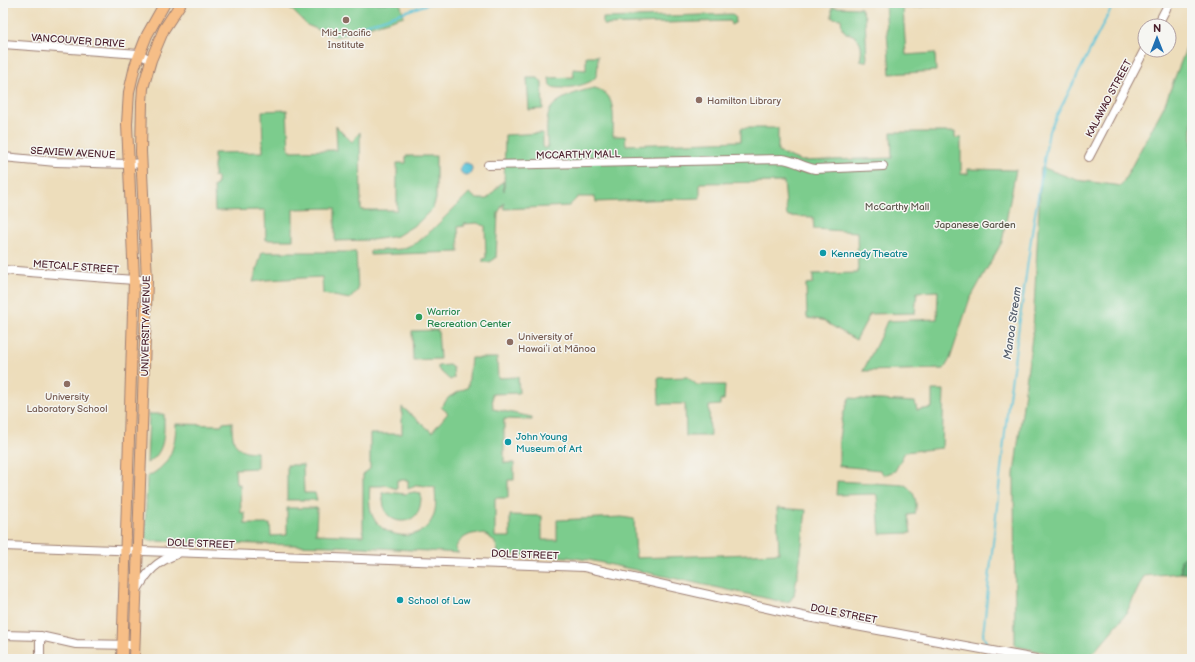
<svg xmlns="http://www.w3.org/2000/svg" width="1195" height="662" viewBox="0 0 1195 662" font-family="'Balsamiq Sans',sans-serif">
<rect width="100%" height="100%" fill="#f6f6f2"/>
<filter id="ink" filterUnits="userSpaceOnUse"><feTurbulence type="fractalNoise" baseFrequency=".025" numOctaves="2"/><feDisplacementMap in="SourceGraphic" scale="8" xChannelSelector="R" yChannelSelector="G"/><feConvolveMatrix kernelMatrix="1 2 1 2 8 2 1 2 1" color-interpolation-filters="sRGB"/></filter>
<filter id="wash" filterUnits="userSpaceOnUse"><feTurbulence type="fractalNoise" baseFrequency=".012" numOctaves="4" result="noise"/><feDisplacementMap in="SourceGraphic" scale="16" xChannelSelector="R" yChannelSelector="G"/><feGaussianBlur stdDeviation="0.9" result="paint"/><feColorMatrix in="noise" values="0 0 0 0 0 0 0 0 0 0 0 0 0 0 0 0 0 1.4 0 .05"/><feComposite in="paint" operator="in"/></filter>
<g filter="url(#wash)">
<rect width="100%" height="100%" fill="#edddbb"/>
<!-- green -->
<g fill="#7bcc8d" stroke="#62765c" fill-rule="evenodd">
<polygon points="285,3 400,3 404,16 336,37 307,25"/>
<polygon points="885,3 946,3 946,5 903,8 906,55 935,53 936,71 890,74"/>
<path d="M832,7l29,1 4,9 2,44h-7c3,-14 2,-25 -14,-28l-4,-5 -1,-9 -9,-1z"/>
<polygon points="732,14 736,18 735,23 731,25 730,21 603,25 603,18"/>
<polygon points="1192,33 1192,555 1181,559 1181,573 1144,576 1126,614 1088,659 1076,659 1015,646 1014,474 1033,329 1041,167 1077,180 1121,186 1164,106"/>
<path d="M586,56h12c-1,6 1,16 -3,22 -7,8 -36,13 -45,8l-1,-8 25,-1 -1,-8 13,1z"/>
<polygon points="527,78 538,78 542,83 543,109 529,110"/>
<path d="M595,88c3,1 6,2 9,4 12,9 9,31 9,44h12l1,9 115,-4v-13h37v24l23,9 91,-3 -1,-26h64v6h6v36h7v-5l48,1 -14,72 -33,59 -19,58 -6,10 -81,2 18,-36 6,-14 50,-2 1,-28 -21,1 -2,21 -45,1 -14,26 -34,-20 -15,-2 -1,-34 7,-1v-9l45,-1 -1,-41 -43,-3 -1,-12 -26,-1 -3,-34 -84,1v15l-104,4 -1,-5h-17l-9,9 -65,3v-6l-6,10 -2,45 -6,4h-7v-3l3,-1 -1,-32 -8,-3 -13,1v2l-6,1 1,25 -89,3v-4l32,-2 16,-7 15,-13 36,-36 8,6h10l16,-18 1,10 1,-56 38,-2v15h5l-1,-5c0,-9 -1,-22 2,-31 4,-13 33,-22 46,-24z"/>
<polygon points="287,110 289,151 337,150 336,126 352,142 360,132 361,210 397,210 397,163 406,163 406,156 436,156 436,199 433,208 418,223 397,236 372,240 335,241 335,208 293,209 293,240 266,240 265,210 215,211 214,186 217,185 217,177 214,177 214,153 263,152 262,111"/>
<polygon points="262,252 356,252 358,290 350,299 323,294 322,277 266,280 253,282"/>
<polygon points="438,330 440,359 413,360 412,331"/>
<path d="M471,358h26l1,20 20,-1 1,16 -27,1 1,15 39,8v3l-28,-1v44h10v17h-6v18h-13v39h15v-22l32,1v24h15v-20l65,-3 12,2 2,39 143,-5 -2,-45 29,2 -5,43 -7,42 -4,6 -6,1 -195,-42 -22,-3 -69,-3c-1,-25 -33,-28 -43,-5l4,4 -96,-6 -210,-6c-6,0 -8,-3 -8,-8l2,-56c23,-12 28,-28 29,-53l46,1 1,-2 9,-1c0,20 2,30 25,30v16l-22,1 1,15h4l1,29h4v11h25l1,12 16,-1v-27h30l-1,26 47,2v-62l7,-5v-35h32v-27l30,25 16,-19 -7,-6 8,-10 19,-10zM397,480h11v9l10,-4 17,2c0,8 2,19 -1,27 -8,29 -49,27 -61,3 -4,-9 -4,-21 -3,-31h12l3,-1 12,4z"/>
<polygon points="449,365 453,368 454,378 450,380 438,369 438,366"/>
<polygon points="687,377 697,385 725,385 724,400 720,400 720,405 709,406 710,436 686,436 685,404 659,404 658,378"/>
<polygon points="932,390 944,390 942,448 905,452 895,471 884,475 880,470 839,466 839,438 843,415 849,398 915,402 917,410 932,408"/>
<path d="M149,414h15c0,19 2,39 -17,49z"/>
<polygon points="287,465 303,465 304,493 315,493 317,500 287,500"/>
<path d="M837,481l68,4c10,6 13,18 10,29l-7,1 3,18 -31,1 -3,-38 -1,-2 -40,1z"/>
<path d="M388,492l17,2 9,-2 7,1c0,8 0,15 -5,22 -8,9 -24,8 -30,-3 -3,-6 -3,-13 -4,-19z"/>
</g>
<!-- forest -->
<polygon fill="#64b078" stroke="#576852" points="1191,555 1192,555 1192,574 1181,573 1181,559"/>
<!-- water -->
<circle fill="#5cc4d9" stroke="#537282" cx="466" cy="169" r="6"/>
<g fill="none" stroke-linecap="round" stroke-linejoin="round">
<!-- stream -->
<g stroke="#5cc4d9" stroke-width="2">
<polyline points="329,31 353,29 431,3"/>
<polyline points="988,647 983,635 1008,405 1032,232 1049,131 1114,3"/>
<polyline points="990,653 993,659"/>
</g>
</g>
</g>
<g filter="url(#ink)">
<g fill="none" stroke-linecap="round" stroke-linejoin="round">
<defs>
<g id="minor">
<polyline points="1157,26 1169,3"/>
<polyline points="3,44 139,54 151,60"/>
<polyline points="3,157 56,162 129,164 142,163"/>
<polyline points="1089,157 1145,49"/>
<path d="M488,165l294,-6c12,1 21,8 33,10l68,-3"/>
<polyline points="3,270 134,280 147,280"/>
<polyline points="3,546 584,567 802,616 1036,659"/>
<path d="M137,590c11,-19 19,-28 40,-36"/>
<polyline points="3,635 40,636 76,644 135,645"/>
<polyline points="40,659 40,636"/>
</g>
<g id="major">
<polyline points="122,659 134,280 127,124 129,92 135,66 147,35 165,3"/>
<polyline points="134,659 147,280 141,151 142,102 143,88 151,60 164,29 181,3"/>
</g>
</defs>
<!-- minor casing -->
<use href="#minor" stroke="#9c7e73" stroke-width="10"/>
<!-- major casing -->
<use href="#major" stroke="#9c7e73" stroke-width="12"/>
<!-- minor -->
<use href="#minor" stroke="#fff" stroke-width="8"/>
<!-- major -->
<use href="#major" stroke="#f6be87" stroke-width="10"/>
</g>
</g>
<!-- markers -->
<g fill="#8d6e63" stroke="#f6f6f2" stroke-width="1.5">
<circle cx="346" cy="20" r="4"/>
<circle cx="699" cy="100" r="4"/>
<circle cx="510" cy="342" r="4"/>
<circle cx="67" cy="384" r="4"/>
</g>
<g fill="#0f9aa8" stroke="#f6f6f2" stroke-width="1.5">
<circle cx="823" cy="253" r="4"/>
<circle cx="508" cy="442" r="4"/>
<circle cx="400" cy="600" r="4"/>
</g>
<circle fill="#2e9e5b" stroke="#f6f6f2" stroke-width="1.5" cx="419" cy="317" r="4"/>
<g text-anchor="middle" stroke-width="3" stroke-linejoin="round" paint-order="stroke">
<!-- education labels -->
<g font-size="10" fill="#785e54" stroke="#f6f6f2">
<text x="346" y="36">Mid-Pacific<tspan x="346" dy="12">Institute</tspan></text>
<text x="707" y="104" text-anchor="start">Hamilton Library</text>
<text x="518" y="340" text-anchor="start">University of<tspan x="518" dy="12">Hawaiʻi at Mānoa</tspan></text>
<text x="67" y="400">University<tspan x="67" dy="12">Laboratory School</tspan></text>
</g>
<!-- street labels -->
<g font-size="10" fill="#4a1f2b" stroke="#f6f6f2">
<text transform="translate(78 40) rotate(4)" y="4">VANCOUVER DRIVE</text>
<text transform="translate(1108 98) rotate(-62)" y="4">KALAWAO STREET</text>
<text transform="translate(73 152) rotate(3)" y="4">SEAVIEW AVENUE</text>
<text transform="translate(578 154) rotate(-1)" y="4">MCCARTHY MALL</text>
<text transform="translate(76 266) rotate(4)" y="4">METCALF STREET</text>
<text transform="translate(145 326) rotate(-89)" y="4">UNIVERSITY AVENUE</text>
<text transform="translate(201 543) rotate(2)" y="4">DOLE STREET</text>
<text transform="translate(525 554) rotate(2)" y="4">DOLE STREET</text>
<text transform="translate(844 613) rotate(11)" y="4">DOLE STREET</text>
</g>
<!-- park labels -->
<g font-size="10" fill="#595348" stroke="#f6f6f2">
<text x="897" y="210">McCarthy Mall</text>
<text x="975" y="228">Japanese Garden</text>
</g>
<!-- culture labels -->
<g font-size="10" fill="#0d838f" stroke="#f6f6f2" text-anchor="start">
<text x="831" y="257">Kennedy Theatre</text>
<text x="516" y="440">John Young<tspan x="516" dy="12">Museum of Art</tspan></text>
<text x="408" y="604">School of Law</text>
</g>
<!-- leisure labels -->
<g font-size="10" fill="#27864d" stroke="#f6f6f2" text-anchor="start">
<text x="427" y="315">Warrior<tspan x="427" dy="12">Recreation Center</tspan></text>
</g>
<!-- water labels -->
<g font-size="11" font-style="italic" fill="#505968" stroke="#f6f6f2">
<text transform="translate(1012 323) rotate(-82)" y="4">Manoa Stream</text>
</g>
</g>
<!-- margin -->
<rect width="1195" height="662" fill="none" stroke="#f6f6f2" stroke-width="16"/>
<!-- north arrow -->
<g transform="translate(1157 38)"><circle r="19" fill="#f6f6f2" stroke="#b1a0a2"/>
<path d="M0-3L7 15L0 10L-7 15Z" fill="#1f6fb2"/>
<text y="-6" font-size="11" font-weight="bold" text-anchor="middle" fill="#4a1f2b">N</text>
</g>
</svg>
